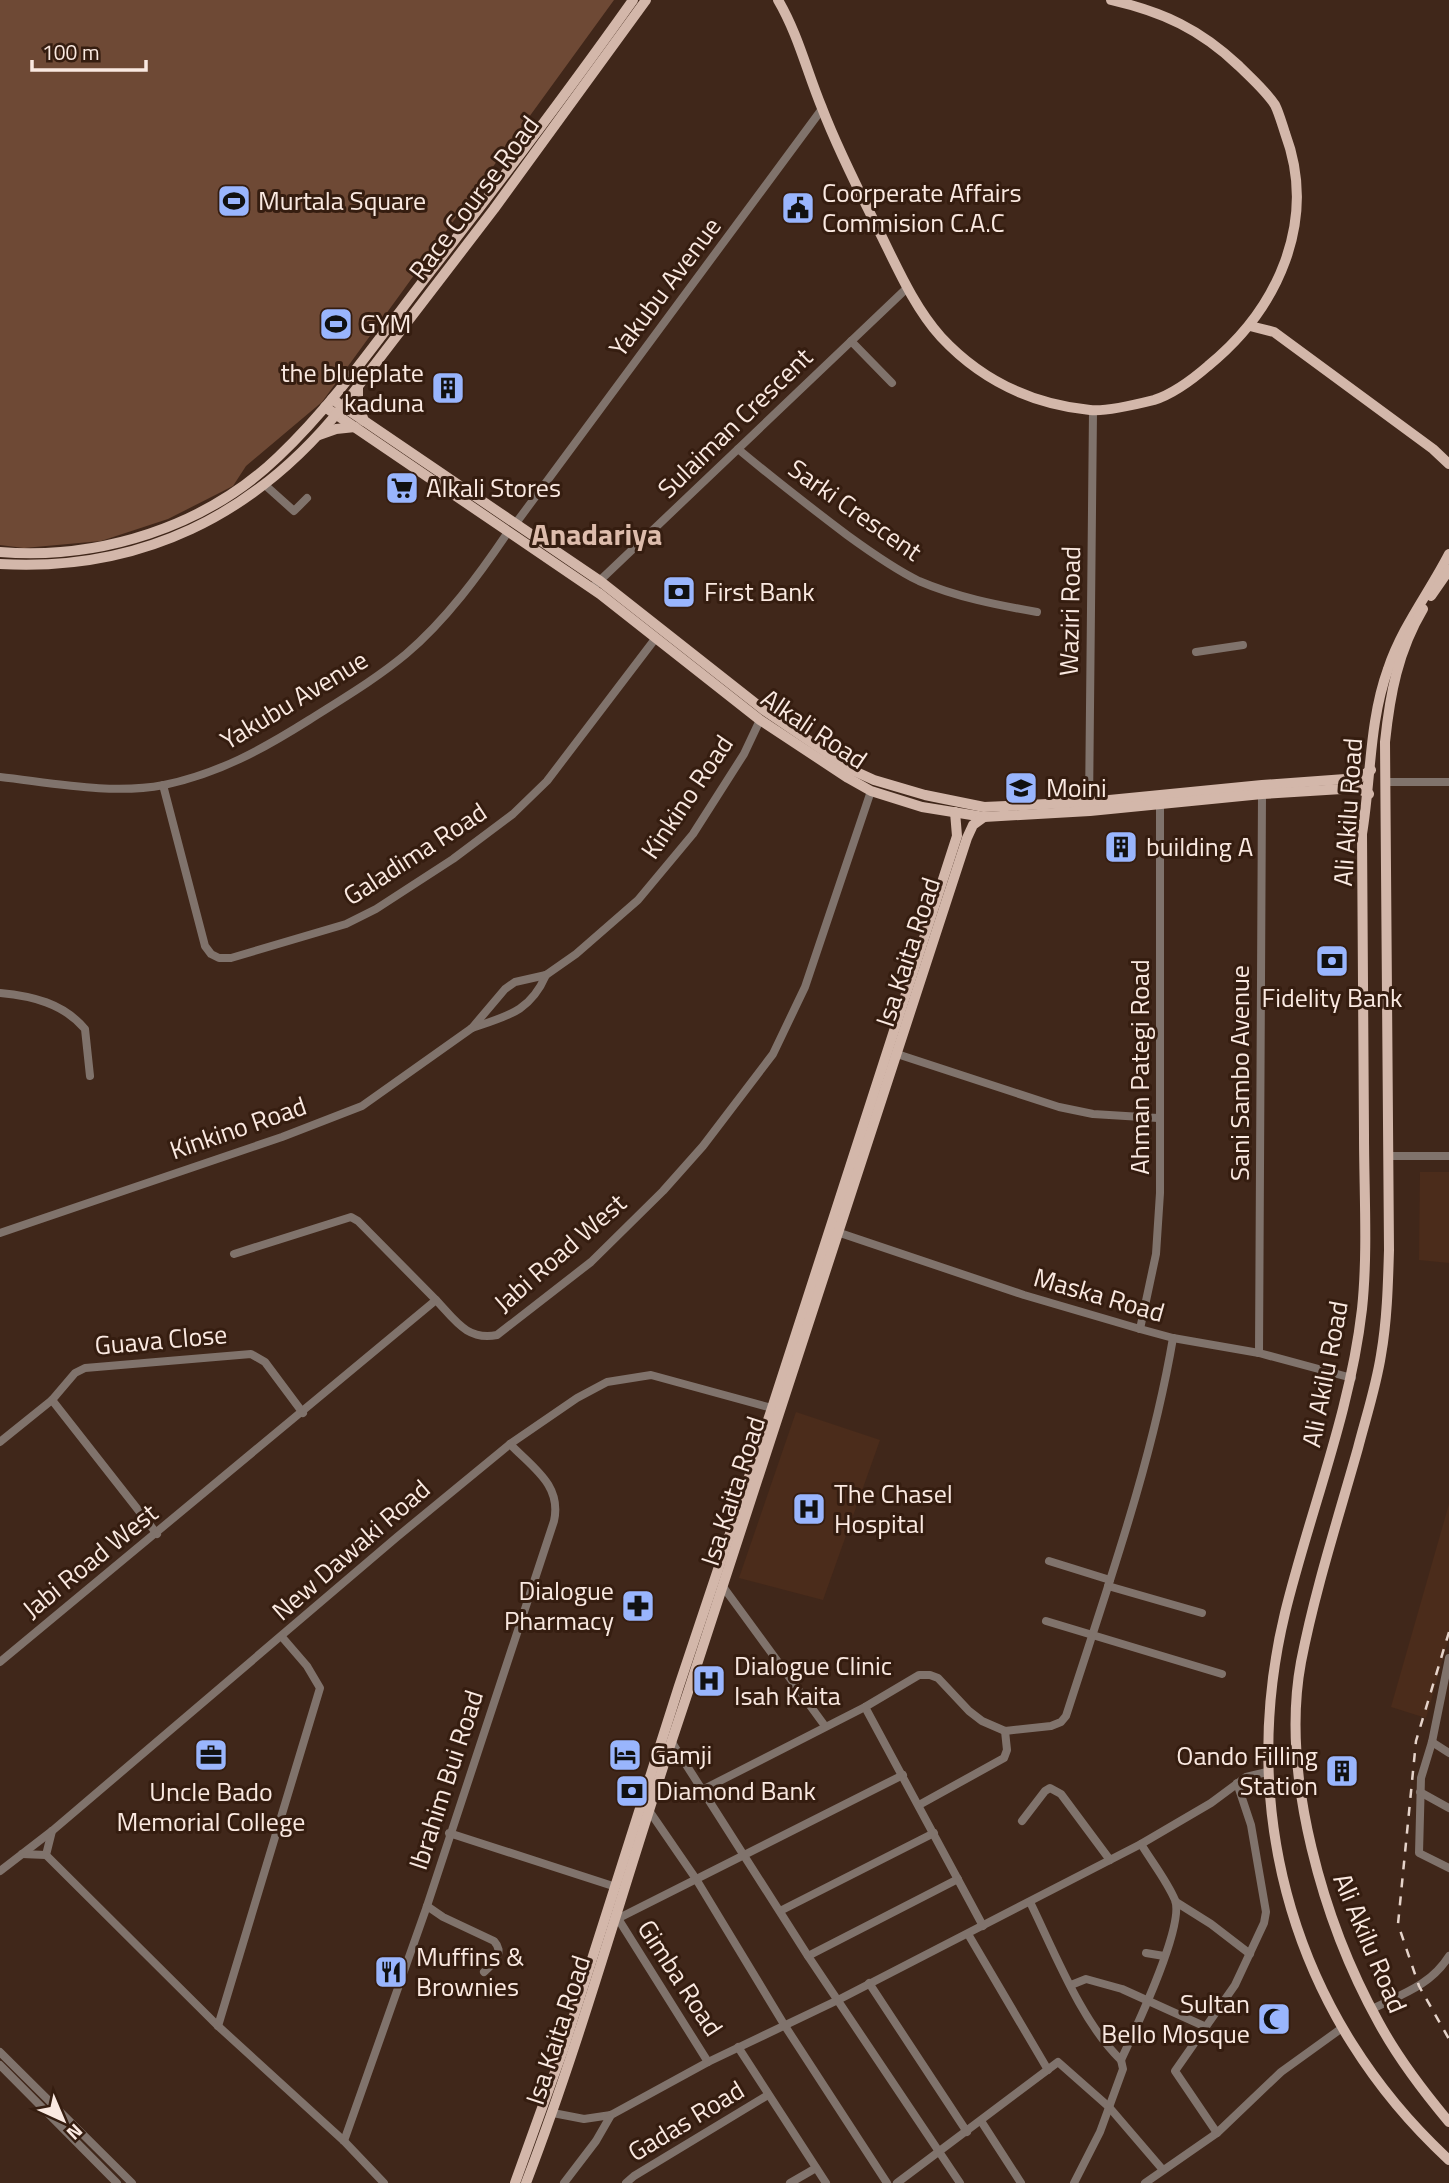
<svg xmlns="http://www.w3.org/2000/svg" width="1449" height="2183" viewBox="0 0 1449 2183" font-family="'Titillium Web',sans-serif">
<rect width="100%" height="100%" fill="#40271a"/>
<!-- built -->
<g fill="#4b2c1b">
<polygon points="1420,1172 1449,1172 1449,1263 1419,1260"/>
<polygon points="796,1412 880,1440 823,1600 739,1578"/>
<polygon points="1449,1504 1449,1637 1426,1718 1391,1707"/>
</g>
<!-- green -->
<polygon fill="#6e4935" points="0,0 614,0 322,402 246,466 233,486 168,519 101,541 24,548 0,545"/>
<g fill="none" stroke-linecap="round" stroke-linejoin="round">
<!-- minor -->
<g stroke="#80736c" stroke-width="8">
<polyline points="851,341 892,383"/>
<path d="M738,449c36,30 72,58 109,86 22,16 47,34 72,46 37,16 78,24 118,31"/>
<polyline points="265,485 294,511 307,498"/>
<polyline points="516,523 822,109"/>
<polyline points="592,588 907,288"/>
<polyline points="1196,652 1243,645"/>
<path d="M0,777c53,6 112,18 164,8 54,-11 99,-36 145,-65 33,-21 67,-41 97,-66 40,-34 73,-79 102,-122"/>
<polyline points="1385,782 1449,782"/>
<polyline points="163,785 205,946 211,954 219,958 231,958 346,924 376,909 453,859 513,814 547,781 655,639"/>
<polyline points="1089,807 1093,411"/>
<path d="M0,993c32,3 63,10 85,36l5,47"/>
<path d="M472,1028c35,-12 58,-16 74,-53"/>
<polyline points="897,1054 1059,1107 1093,1114 1158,1118"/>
<polyline points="1388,1156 1449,1156"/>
<polyline points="0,1233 282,1137 362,1106 472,1028 505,989 515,982 546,975 576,954 638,900 693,834 744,754 760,720"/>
<polyline points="840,1233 1024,1295 1140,1329 1173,1338 1259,1353 1352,1378"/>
<polyline points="234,1254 351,1217 358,1221 436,1300"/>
<polyline points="1140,1329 1156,1254 1160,1193 1160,804"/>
<polyline points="1259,1353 1262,794"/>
<polyline points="52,1400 157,1534"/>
<polyline points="0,1442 52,1400 75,1373 85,1368 251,1354 265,1362 303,1413"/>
<polyline points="1049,1561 1110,1580"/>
<polyline points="1108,1586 1202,1613"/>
<polyline points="724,1588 825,1726"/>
<polyline points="1046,1621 1222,1674"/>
<polyline points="1449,1658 1432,1742 1421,1778 1419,1853 1449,1868"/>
<path d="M0,1662l436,-362c19,20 31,41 61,35l94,-73 72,-71 40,-45 70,-92 32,-67 66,-196"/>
<polyline points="865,1707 983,1926"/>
<polyline points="671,1741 808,1956 960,2183"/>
<polyline points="1432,1742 1449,1753"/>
<polyline points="1237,1783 1251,1825 1266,1912 1264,1923 1235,1985 1175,2071 1217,2133 1281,2072 1342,2028"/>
<path d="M702,1790l163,-83 54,-32h11l8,3 31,33 13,10 23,10 46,-5 10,-4 5,-6c40,-125 85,-249 107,-378"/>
<polyline points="1420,1792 1449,1808"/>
<polyline points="919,1805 1004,1758 1007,1750 1005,1731"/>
<polyline points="650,1812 696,1879 785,2026 887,2183"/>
<polyline points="1022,1821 1045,1791 1050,1788 1061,1794 1110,1860"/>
<polyline points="52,1831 46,1855 218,2026 344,2141 384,2183"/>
<polyline points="449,1833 616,1887"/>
<polyline points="22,1854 46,1855"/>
<polyline points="0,1871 52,1831 397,1537 510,1444 577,1398 607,1382 651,1375 772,1408"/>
<path d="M1030,1902c24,49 52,121 91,158"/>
<polyline points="1176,1902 1211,1924 1250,1954"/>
<path d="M427,1906l16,11 51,24c11,12 0,22 -10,31"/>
<polyline points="780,1911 934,1833"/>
<polyline points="617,1917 708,2062"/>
<polyline points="617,1919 903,1775"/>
<polyline points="968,1934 1048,2070"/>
<polyline points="1146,1953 1164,1956"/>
<polyline points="808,1956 958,1879"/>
<polyline points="869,1983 967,2132"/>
<polyline points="1071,1985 1086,1979 1122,1989 1206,2027"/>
<path d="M1372,2009c30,-15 59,-24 77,-53"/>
<polyline points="218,2026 320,1688 307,1666 282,1637"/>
<polyline points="738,2047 826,2183"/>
<polyline points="0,2052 132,2183"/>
<polyline points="0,2065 117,2183"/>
<polyline points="553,2113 584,2119 611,2115 708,2062 838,2000 1141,1844 1211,1803 1246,1777 1267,1772"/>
<polyline points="981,2121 1021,2183"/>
<path d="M344,2141l83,-235 127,-385c8,-36 -21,-53 -44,-77"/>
<polyline points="564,2183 596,2141 611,2115"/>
<polyline points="626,2183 634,2176 768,2095"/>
<polyline points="790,2183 816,2168"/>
<polyline points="897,2183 1058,2062 1109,2107 1163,2170"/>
<path d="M1074,2183l26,-51 23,-63 -2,-9c13,-28 64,-134 54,-160 -8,-19 -23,-38 -34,-56"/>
<polyline points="1145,2183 1217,2133"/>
</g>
<!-- major -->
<g stroke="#d3b7aa" stroke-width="10">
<path d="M778,0c20,34 29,72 44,108 16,42 37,83 57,123 18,36 35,76 62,106 40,43 90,67 149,73 15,2 48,-6 64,-10 19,-6 39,-21 54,-34 70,-57 110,-145 77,-233 -3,-9 -6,-20 -10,-28 -9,-14 -24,-27 -36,-39 -39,-37 -76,-54 -128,-66"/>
<polyline points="1250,326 1274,332 1433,449 1449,464"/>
<polyline points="358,385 358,404 364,421"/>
<polyline points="332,399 600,581 764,710 852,770 874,780 925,795 984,807 1089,802 1262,785 1359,778 1371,770"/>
<polyline points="325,407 600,594 760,720 848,778 871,791 922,807 984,817 1090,811 1262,794 1358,788 1369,794"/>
<polyline points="319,435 336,429 355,427"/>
<path d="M0,552c100,8 205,-25 278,-95 58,-55 103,-122 152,-185 69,-89 137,-179 203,-272"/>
<path d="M1449,554c-20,39 -47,73 -61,115 -19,52 -17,111 -26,165 1,100 1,200 2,300 0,58 4,118 -2,175 -12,105 -52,202 -77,304 -49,202 11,406 164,547"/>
<path d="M0,564c140,8 255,-48 343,-158l151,-197 152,-209"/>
<polyline points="1431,596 1449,570"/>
<path d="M1423,609c-25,42 -33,85 -38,133l4,508c-1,35 -2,71 -8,105 -5,32 -15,62 -23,93 -20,71 -43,142 -57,214 -21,113 23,262 78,361 19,35 44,68 70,99"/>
<polyline points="515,2183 564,2047 679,1686 772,1408 957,836 955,812"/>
<path d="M526,2183c56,-146 97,-297 147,-446 100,-299 197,-599 294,-899l6,-13 11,-8"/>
</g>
<!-- rail -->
<polyline stroke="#e5d3ca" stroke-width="2.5" stroke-dasharray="9 9" stroke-linecap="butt" points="1449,1632 1416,1741 1398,1924 1419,1986 1449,2039"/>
</g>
<!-- icons -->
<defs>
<symbol id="stadium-square" viewBox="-11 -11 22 22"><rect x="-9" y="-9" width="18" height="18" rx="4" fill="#99b5fd" stroke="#351d10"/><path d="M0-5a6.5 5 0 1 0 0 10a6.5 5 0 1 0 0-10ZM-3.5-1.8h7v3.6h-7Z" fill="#111"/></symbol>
<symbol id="civic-square" viewBox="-11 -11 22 22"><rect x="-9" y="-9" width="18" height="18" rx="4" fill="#99b5fd" stroke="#351d10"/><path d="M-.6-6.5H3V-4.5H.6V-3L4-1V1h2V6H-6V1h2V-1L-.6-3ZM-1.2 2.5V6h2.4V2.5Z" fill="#111"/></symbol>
<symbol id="building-square" viewBox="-11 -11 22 22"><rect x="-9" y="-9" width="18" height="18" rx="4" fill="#99b5fd" stroke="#351d10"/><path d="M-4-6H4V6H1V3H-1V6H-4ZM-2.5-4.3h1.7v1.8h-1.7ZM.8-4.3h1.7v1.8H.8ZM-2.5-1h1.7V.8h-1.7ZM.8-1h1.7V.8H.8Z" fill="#111"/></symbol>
<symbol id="supermarket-square" viewBox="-11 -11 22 22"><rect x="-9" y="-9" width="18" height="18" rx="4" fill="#99b5fd" stroke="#351d10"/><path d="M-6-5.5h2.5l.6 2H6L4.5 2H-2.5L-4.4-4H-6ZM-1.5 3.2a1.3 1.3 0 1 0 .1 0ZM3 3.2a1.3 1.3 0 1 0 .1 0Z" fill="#111"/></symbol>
<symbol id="bank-square" viewBox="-11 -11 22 22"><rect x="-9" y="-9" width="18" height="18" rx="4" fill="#99b5fd" stroke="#351d10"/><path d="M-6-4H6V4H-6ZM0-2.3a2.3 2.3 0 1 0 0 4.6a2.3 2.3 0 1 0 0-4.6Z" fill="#111"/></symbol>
<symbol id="school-square" viewBox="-11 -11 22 22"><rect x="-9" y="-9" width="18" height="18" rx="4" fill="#99b5fd" stroke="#351d10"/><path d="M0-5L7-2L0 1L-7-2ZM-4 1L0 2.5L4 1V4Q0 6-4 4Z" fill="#111"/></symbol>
<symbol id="hospital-square" viewBox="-11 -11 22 22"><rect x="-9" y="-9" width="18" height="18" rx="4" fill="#99b5fd" stroke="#351d10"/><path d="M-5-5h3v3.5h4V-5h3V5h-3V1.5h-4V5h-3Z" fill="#111"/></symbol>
<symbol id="pharmacy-square" viewBox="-11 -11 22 22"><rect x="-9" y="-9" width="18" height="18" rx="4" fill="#99b5fd" stroke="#351d10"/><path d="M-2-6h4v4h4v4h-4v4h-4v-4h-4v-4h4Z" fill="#111"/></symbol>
<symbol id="office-square" viewBox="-11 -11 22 22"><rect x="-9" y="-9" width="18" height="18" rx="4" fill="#99b5fd" stroke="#351d10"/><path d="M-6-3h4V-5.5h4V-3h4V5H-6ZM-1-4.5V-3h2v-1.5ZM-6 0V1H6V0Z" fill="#111"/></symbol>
<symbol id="hotel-square" viewBox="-11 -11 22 22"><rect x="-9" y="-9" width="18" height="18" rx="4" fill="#99b5fd" stroke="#351d10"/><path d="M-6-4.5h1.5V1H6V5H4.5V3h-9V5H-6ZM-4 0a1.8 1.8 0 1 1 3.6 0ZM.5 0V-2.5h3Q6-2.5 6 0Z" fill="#111"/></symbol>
<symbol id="restaurant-square" viewBox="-11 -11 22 22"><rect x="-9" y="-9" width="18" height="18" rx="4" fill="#99b5fd" stroke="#351d10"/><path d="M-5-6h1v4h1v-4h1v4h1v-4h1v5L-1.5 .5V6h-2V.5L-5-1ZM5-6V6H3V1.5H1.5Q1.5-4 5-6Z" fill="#111"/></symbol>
<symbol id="mosque-square" viewBox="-11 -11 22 22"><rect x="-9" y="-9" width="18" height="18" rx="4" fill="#99b5fd" stroke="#351d10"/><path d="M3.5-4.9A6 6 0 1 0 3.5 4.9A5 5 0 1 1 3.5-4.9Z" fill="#111"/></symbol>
</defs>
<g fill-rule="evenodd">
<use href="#stadium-square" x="215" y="182" width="38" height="38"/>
<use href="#civic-square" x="779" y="189" width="38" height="38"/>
<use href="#stadium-square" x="317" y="305" width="38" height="38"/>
<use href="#building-square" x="429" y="369" width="38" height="38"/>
<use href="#supermarket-square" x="383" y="469" width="38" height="38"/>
<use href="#bank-square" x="660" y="573" width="38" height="38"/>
<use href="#school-square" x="1002" y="769" width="38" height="38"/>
<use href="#building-square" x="1102" y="828" width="38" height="38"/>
<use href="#bank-square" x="1313" y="942" width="38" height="38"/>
<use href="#hospital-square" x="790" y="1490" width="38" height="38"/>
<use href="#pharmacy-square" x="619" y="1587" width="38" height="38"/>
<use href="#hospital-square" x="690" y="1662" width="38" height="38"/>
<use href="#office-square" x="192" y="1736" width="38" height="38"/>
<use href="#hotel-square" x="606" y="1736" width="38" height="38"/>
<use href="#building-square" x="1323" y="1752" width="38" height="38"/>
<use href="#bank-square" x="613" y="1772" width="38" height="38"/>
<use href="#restaurant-square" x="372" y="1953" width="38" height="38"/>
<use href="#mosque-square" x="1255" y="2000" width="38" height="38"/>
</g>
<g text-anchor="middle" stroke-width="6" stroke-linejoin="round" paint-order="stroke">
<!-- poi labels -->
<g font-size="26" fill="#fae9e1" stroke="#351d10" text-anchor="start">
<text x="822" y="202">Coorperate Affairs<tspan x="822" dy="30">Commision C.A.C</tspan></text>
<text x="258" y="210">Murtala Square</text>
<text x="360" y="333">GYM</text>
<text x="424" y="382" text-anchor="end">the blueplate<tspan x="424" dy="30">kaduna</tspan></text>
<text x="426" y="497">Alkali Stores</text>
<text x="704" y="601">First Bank</text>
<text x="1046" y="797">Moini</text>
<text x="1146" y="856">building A</text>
<text x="1332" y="1007" text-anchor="middle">Fidelity Bank</text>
<text x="834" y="1503">The Chasel<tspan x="834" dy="30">Hospital</tspan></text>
<text x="614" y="1600" text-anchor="end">Dialogue<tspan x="614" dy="30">Pharmacy</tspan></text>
<text x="734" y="1675">Dialogue Clinic<tspan x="734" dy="30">Isah Kaita</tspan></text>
<text x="650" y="1764">Gamji</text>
<text x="1318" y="1765" text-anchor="end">Oando Filling<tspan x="1318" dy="30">Station</tspan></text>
<text x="656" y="1800">Diamond Bank</text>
<text x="211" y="1801" text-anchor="middle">Uncle Bado<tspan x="211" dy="30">Memorial College</tspan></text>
<text x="416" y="1966">Muffins &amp;<tspan x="416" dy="30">Brownies</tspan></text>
<text x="1250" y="2013" text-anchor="end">Sultan<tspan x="1250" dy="30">Bello Mosque</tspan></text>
</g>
<!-- street labels -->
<g font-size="26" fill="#fae9e1" stroke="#351d10">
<text transform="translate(474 198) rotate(-53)" y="9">Race Course Road</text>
<text transform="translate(665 287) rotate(-53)" y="9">Yakubu Avenue</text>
<text transform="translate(735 423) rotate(-44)" y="9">Sulaiman Crescent</text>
<text transform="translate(855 510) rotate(35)" y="9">Sarki Crescent</text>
<text transform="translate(1070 611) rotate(-89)" y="9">Waziri Road</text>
<text transform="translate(294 700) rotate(-31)" y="9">Yakubu Avenue</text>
<text transform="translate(814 729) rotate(34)" y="9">Alkali Road</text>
<text transform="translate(687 797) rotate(-56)" y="9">Kinkino Road</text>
<text transform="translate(1348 812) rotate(-86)" y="9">Ali Akilu Road</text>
<text transform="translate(415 854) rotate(-33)" y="9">Galadima Road</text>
<text transform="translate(908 952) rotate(-72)" y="9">Isa Kaita Road</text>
<text transform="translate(1140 1067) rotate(-90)" y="9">Ahman Pategi Road</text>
<text transform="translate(1240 1073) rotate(-90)" y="9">Sani Sambo Avenue</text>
<text transform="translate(238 1128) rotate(-19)" y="9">Kinkino Road</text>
<text transform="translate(560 1253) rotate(-41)" y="9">Jabi Road West</text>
<text transform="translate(1099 1295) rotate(16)" y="9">Maska Road</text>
<text transform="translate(161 1340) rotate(-5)" y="9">Guava Close</text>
<text transform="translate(1325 1374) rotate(-79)" y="9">Ali Akilu Road</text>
<text transform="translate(733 1491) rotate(-72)" y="9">Isa Kaita Road</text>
<text transform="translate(351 1550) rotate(-41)" y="9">New Dawaki Road</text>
<text transform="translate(90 1561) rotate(-39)" y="9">Jabi Road West</text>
<text transform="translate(446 1780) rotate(-72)" y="9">Ibrahim Bui Road</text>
<text transform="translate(1370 1943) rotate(67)" y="9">Ali Akilu Road</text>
<text transform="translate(680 1978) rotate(57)" y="9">Gimba Road</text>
<text transform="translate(558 2030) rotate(-72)" y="9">Isa Kaita Road</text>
<text transform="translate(686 2121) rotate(-31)" y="9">Gadas Road</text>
</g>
<!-- quarter labels -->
<g font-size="30" font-weight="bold" fill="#ddbcac" stroke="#351d10">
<text x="597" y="545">Anadariya</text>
</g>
</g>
<!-- north arrow -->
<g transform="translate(63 2120) rotate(136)" stroke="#351d10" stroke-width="5" paint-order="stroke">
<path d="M0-5L12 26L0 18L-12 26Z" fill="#fae9e1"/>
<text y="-10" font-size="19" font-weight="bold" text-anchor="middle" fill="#fae9e1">N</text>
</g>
<!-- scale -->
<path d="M32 60v10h114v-10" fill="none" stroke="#fae9e1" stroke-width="3.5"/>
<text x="42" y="60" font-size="21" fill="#fae9e1" stroke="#351d10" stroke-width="5" paint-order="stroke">100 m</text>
</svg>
